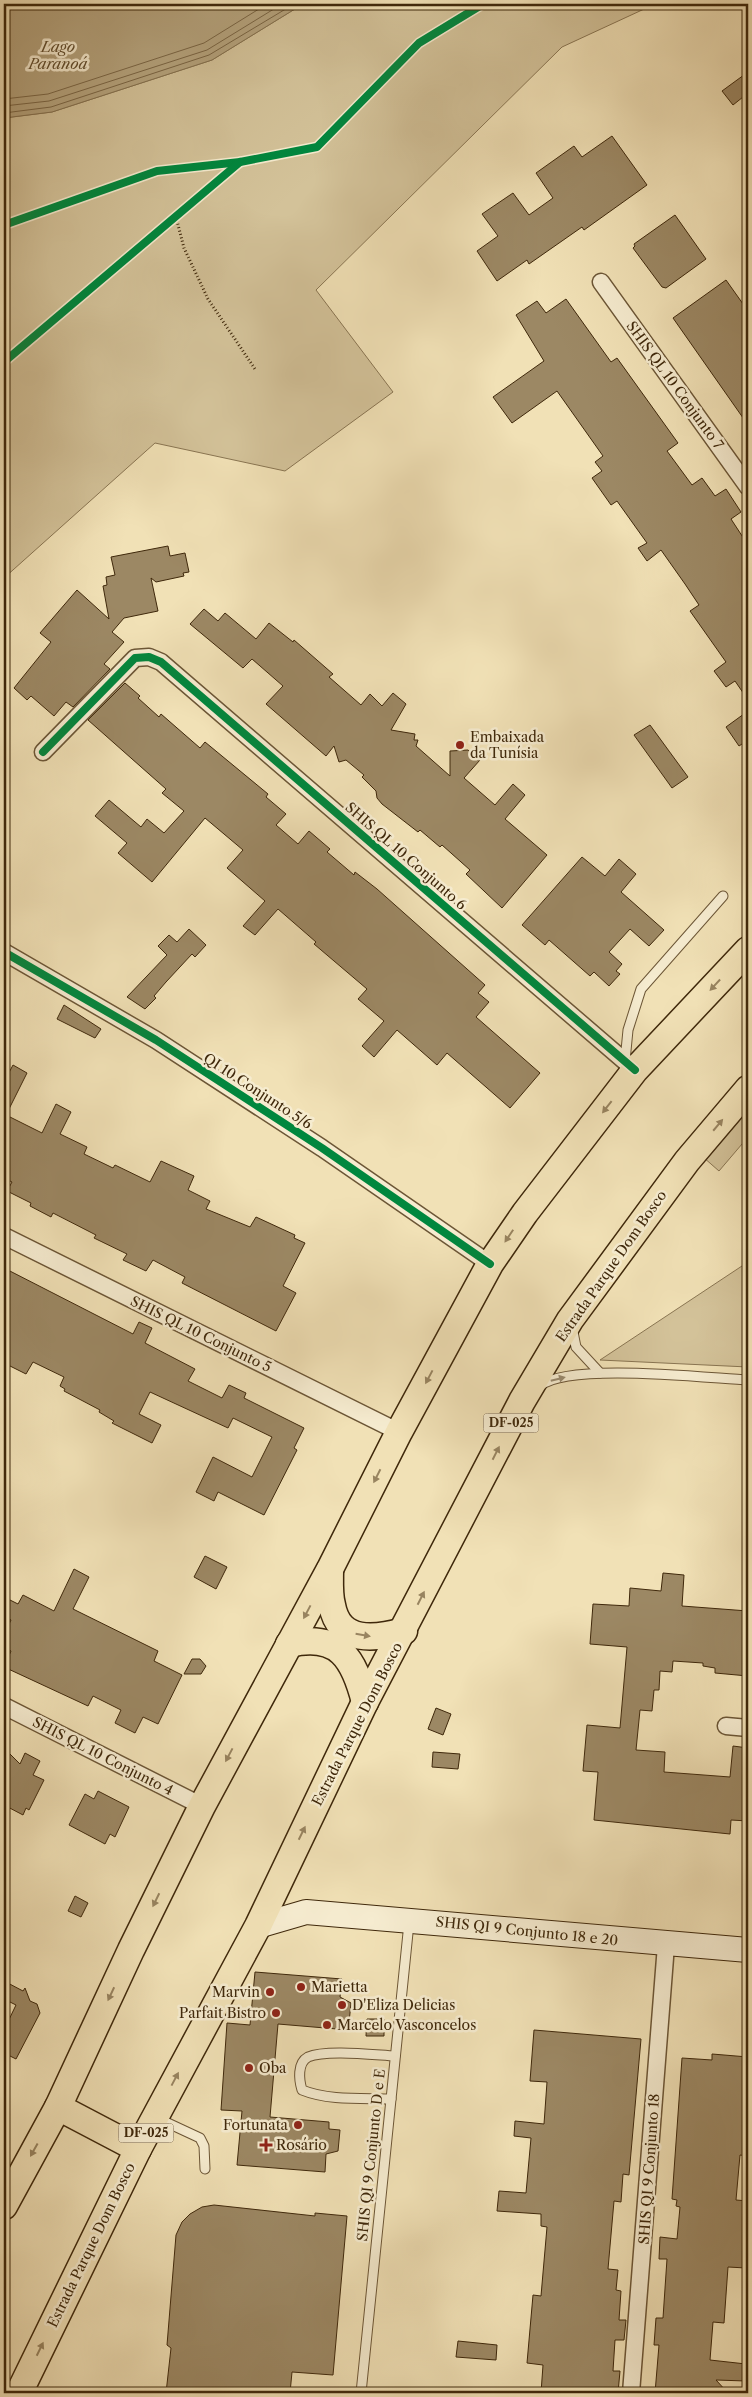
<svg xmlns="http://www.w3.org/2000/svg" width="752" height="2397" viewBox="0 0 752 2397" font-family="'Libre Caslon Text',serif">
<rect width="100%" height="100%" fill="#f1e1b6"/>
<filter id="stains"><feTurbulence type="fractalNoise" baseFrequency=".004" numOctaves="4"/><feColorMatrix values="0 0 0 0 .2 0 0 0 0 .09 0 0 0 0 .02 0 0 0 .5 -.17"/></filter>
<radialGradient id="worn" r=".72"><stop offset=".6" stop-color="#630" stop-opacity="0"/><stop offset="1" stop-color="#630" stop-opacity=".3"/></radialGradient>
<!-- green -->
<g fill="#d3c299" stroke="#897552">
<polygon points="303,4 655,4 562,47 316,290 393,392 285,471 155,443 4,578 4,118 52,112 212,60"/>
<polygon points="748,1107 748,1137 719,1171 703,1157"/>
<polygon points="748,1262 748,1367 600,1360"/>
</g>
<!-- water -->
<polygon fill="#b4a27c" stroke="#85714f" points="4,4 303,4 212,60 52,112 4,118"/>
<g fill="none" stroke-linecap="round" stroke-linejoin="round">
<!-- shore -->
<g stroke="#7a6544" stroke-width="1">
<polyline points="4,99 48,94 204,43 267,4"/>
<polyline points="4,106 49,101 207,50 282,4"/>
<polyline points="4,113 51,107 209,55 294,4"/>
</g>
</g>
<!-- building -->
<g fill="#9c8864" stroke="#3f280b">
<polygon points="748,72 748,93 733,105 722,91"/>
<polygon points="612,136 647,185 584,230 582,227 529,264 527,260 497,281 477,251 498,236 482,214 513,193 529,215 553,198 536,173 574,146 582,157"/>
<polygon points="675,215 706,259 666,288 662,287 633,248 635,246 634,244"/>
<polygon points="726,280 748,311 748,425 673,318"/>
<polygon points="566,299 611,362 617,358 678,443 667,451 692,485 702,478 715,496 726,489 741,512 731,519 748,545 748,700 735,681 726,687 714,671 726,662 690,611 699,605 685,584 661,550 647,561 638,548 647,543 617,501 611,505 592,478 602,471 595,462 603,456 557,391 512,423 493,397 544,361 516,315 537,301 546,313"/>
<polygon points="168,546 170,556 185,553 189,572 183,573 184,576 156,582 151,578 158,611 124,618 112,632 124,642 104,664 110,669 73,707 66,702 54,716 31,696 27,700 14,688 51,642 40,633 77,590 109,619 103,586 107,585 106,577 115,575 111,557"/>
<polygon points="204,609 218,621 225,613 256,639 269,623 293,642 294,640 333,674 329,677 361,705 370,694 382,706 393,693 406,704 391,730 415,734 414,740 418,740 416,746 450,776 450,751 468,750 480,760 464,778 495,805 513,784 525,795 505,819 547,855 502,908 466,874 470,870 442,845 440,847 420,830 418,832 382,804 377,798 376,791 362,777 364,775 346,760 339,762 334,746 326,756 266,704 283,686 252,659 243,668 190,624"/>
<polygon points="125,683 140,696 138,698 159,717 161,714 200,748 205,742 268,794 266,797 286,814 276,825 298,844 309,831 330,849 327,852 354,875 355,872 377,889 485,985 478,993 489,1002 476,1017 540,1073 510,1108 447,1053 437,1065 397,1030 374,1057 362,1046 384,1021 358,999 367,989 314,944 316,942 278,909 255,935 243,926 265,901 227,868 243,850 205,818 152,882 118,853 127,843 95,816 109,800 141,827 147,819 164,833 184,811 162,793 166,789 88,720"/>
<polygon points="748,711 748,740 739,746 726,727"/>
<polygon points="650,725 688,777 672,788 634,735"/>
<polygon points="582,857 605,876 619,859 636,874 621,892 664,930 649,946 630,929 609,952 622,964 616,971 620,974 609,986 594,972 590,976 549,940 545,945 522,925"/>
<polygon points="189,929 206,945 195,957 192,954 166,982 154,996 156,998 145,1009 127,997 167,955 158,946 169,935 177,942"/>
<polygon points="64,1005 101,1029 95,1038 57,1019"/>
<polygon points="13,1065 27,1073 6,1115 42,1133 56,1104 71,1112 60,1134 87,1147 84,1154 113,1168 115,1165 150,1182 161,1161 194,1176 188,1190 210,1201 206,1209 250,1227 256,1217 295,1235 294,1238 305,1243 283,1286 296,1293 276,1331 182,1283 185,1277 153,1260 146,1271 123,1260 127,1254 94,1238 96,1235 53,1213 51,1217 30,1206 31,1203 7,1191 12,1182 4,1178 4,1082"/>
<polygon points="4,1268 133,1334 139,1322 152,1328 145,1343 195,1369 188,1381 222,1398 229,1385 246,1393 244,1398 304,1428 294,1448 297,1450 264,1515 218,1492 214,1501 196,1492 213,1457 252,1477 272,1437 233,1418 228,1428 150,1392 139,1414 161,1425 152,1443 112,1423 114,1421 99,1412 100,1410 64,1391 65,1389 60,1386 64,1377 33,1362 26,1374 4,1363"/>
<polygon points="205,1556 227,1567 216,1589 194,1577"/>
<polygon points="74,1569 89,1577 73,1609 158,1651 154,1661 182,1675 158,1724 143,1717 135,1733 115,1723 121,1710 93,1696 88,1706 4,1667 11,1651 4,1647 4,1634 11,1620 4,1616 4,1597 18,1604 23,1595 54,1611"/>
<polygon points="663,1573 684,1575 682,1606 748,1611 748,1676 715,1673 715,1668 703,1666 703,1663 673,1661 672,1672 660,1671 659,1690 654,1690 652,1711 640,1710 636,1750 665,1752 664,1772 730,1777 733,1746 748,1748 748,1821 731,1820 730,1834 594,1820 598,1772 583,1771 587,1725 620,1728 627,1647 590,1644 593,1604 629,1606 630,1588 661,1591"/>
<polygon points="192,1659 200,1659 206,1666 201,1674 184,1674"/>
<polygon points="436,1708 451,1714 443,1735 428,1729"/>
<polygon points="4,1748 20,1764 25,1753 40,1761 33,1775 44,1780 29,1810 26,1808 23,1815 4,1805"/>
<polygon points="433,1752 460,1754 458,1769 432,1767"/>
<polygon points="98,1791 129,1807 115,1837 110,1834 105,1844 69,1825 85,1794 94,1799"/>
<polygon points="75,1896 88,1903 81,1917 68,1911"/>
<polygon points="255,1972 342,1979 340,1997 351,2003 349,2023 338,2022 337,2029 278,2024 270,2117 329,2122 329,2129 340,2130 338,2151 326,2154 325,2172 237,2165 242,2111 221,2110 227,2023 250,2025"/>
<polygon points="4,1981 23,1991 25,1988 30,2001 37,2004 40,2013 16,2059 4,2053 4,2030 16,2005 4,1999"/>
<polygon points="367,2019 384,2019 384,2036 366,2036"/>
<polygon points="534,2030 641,2039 629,2175 623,2174 621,2202 614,2201 608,2269 618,2270 616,2290 621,2291 619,2320 626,2320 624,2340 615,2340 613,2371 620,2371 618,2393 541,2393 543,2365 527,2363 533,2295 541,2296 547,2227 541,2226 541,2214 497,2211 499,2191 526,2193 531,2138 514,2136 515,2121 544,2124 547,2082 530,2081"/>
<polygon points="712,2054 748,2057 748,2156 740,2155 736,2200 748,2201 748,2259 746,2268 728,2267 724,2323 713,2322 710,2360 746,2364 746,2381 716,2380 728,2393 655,2393 659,2345 654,2345 656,2318 663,2318 667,2259 659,2259 660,2237 677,2239 680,2207 676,2206 677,2200 672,2199 682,2058 712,2060"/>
<polygon points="214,2205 315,2216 315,2213 347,2216 333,2375 292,2372 290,2393 166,2393 171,2348 167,2345 176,2235 182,2222 190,2214 202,2207"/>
<polygon points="458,2341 497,2345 496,2360 456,2357"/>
</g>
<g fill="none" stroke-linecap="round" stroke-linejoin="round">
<defs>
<g id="lane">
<polyline points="625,1061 628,1030 641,989 723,896"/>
<polyline points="572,1327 576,1347 600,1373"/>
<path d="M540,1386c28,-24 167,-8 208,-6"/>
<path d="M391,2099c-28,-1 -62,2 -89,-9 -3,-10 -5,-27 6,-33 18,-8 67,-2 87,-1"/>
<polyline points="157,2118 200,2138 204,2146 205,2169"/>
<polyline points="361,2393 409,1923"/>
</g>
<g id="street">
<polyline points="601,282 748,487"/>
<polyline points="43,752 135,658 149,657 161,662 635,1070"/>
<polyline points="4,952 156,1040 322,1148 490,1264"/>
<polyline points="4,1236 399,1432"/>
<polyline points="4,1706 202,1806"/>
<polyline points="726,1726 748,1728"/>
<polyline points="631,2393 666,1945"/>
</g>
<polyline id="secondary" points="258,1926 306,1912 748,1950"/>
<g id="primary">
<path d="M330,1570c0,11 -1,24 2,35 7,39 43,34 72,26"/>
<path d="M289,1644c50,-12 65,15 76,58"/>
<polyline points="58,2107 138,2149"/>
<polyline points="4,2206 58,2107 131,1950 202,1806 330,1569 399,1432 490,1264 525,1213 635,1070 748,950"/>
<polyline points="19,2393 138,2149 258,1926 365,1702 522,1401 570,1320 687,1161 748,1089"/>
</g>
</defs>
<!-- lane casing -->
<use href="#lane" stroke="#6c5636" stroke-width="11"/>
<!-- street casing -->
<use href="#street" stroke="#6c5636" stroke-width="19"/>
<!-- secondary casing -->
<use href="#secondary" stroke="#3f280b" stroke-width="26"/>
<!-- primary casing -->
<use href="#primary" stroke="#3f280b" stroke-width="29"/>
<!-- path -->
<polyline stroke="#3f280b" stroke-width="3" stroke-dasharray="1 2.5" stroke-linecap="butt" points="176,217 184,248 208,299 255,369"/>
<!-- lane -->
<use href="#lane" stroke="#f6ecd0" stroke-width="9"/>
<!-- street -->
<use href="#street" stroke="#f6ecd0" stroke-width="16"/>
<!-- secondary -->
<use href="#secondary" stroke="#f6ecd0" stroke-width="24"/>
<!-- primary -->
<use href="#primary" stroke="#f1e1b6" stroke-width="26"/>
<defs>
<g id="cycleway">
<polyline points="4,225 157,171 240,162 317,147 419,43 483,4"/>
<polyline points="4,362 240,162"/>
<polyline points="43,752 135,658 149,657 161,662 635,1070"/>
<polyline points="4,952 156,1040 322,1148 490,1264"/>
</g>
</defs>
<!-- cycleway casing -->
<use href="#cycleway" stroke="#f6ecd0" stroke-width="11"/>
<!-- cycleway -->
<use href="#cycleway" stroke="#00873e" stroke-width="8"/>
</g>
<!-- one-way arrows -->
<defs><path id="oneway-solid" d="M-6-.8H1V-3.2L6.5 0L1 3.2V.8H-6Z" transform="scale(1.25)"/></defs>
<g fill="#988460">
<use href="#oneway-solid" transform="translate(715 985) rotate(133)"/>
<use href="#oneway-solid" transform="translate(607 1107) rotate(128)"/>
<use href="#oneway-solid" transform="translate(718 1125) rotate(-50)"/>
<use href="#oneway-solid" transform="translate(509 1236) rotate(124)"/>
<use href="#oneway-solid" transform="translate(429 1377) rotate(118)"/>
<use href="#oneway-solid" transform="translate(496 1453) rotate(-63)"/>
<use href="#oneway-solid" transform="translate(377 1476) rotate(117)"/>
<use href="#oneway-solid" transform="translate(421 1598) rotate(-63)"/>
<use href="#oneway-solid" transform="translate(307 1612) rotate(118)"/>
<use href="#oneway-solid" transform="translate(363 1635) rotate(10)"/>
<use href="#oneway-solid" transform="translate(229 1755) rotate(118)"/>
<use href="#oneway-solid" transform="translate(302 1833) rotate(-64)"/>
<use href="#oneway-solid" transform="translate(156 1900) rotate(116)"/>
<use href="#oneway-solid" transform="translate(111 1994) rotate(115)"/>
<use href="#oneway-solid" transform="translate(175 2079) rotate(-62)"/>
<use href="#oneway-solid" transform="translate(34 2150) rotate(119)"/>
<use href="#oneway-solid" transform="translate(40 2349) rotate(-64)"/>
</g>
<use fill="#9a8a6e" href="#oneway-solid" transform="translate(558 1379) rotate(-14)"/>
<!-- markers -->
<g fill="#8f2418" stroke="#f6ecd0" stroke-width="2">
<circle cx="460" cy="745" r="5"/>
<circle cx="301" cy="1987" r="5"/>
<circle cx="270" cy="1992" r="5"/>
<circle cx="342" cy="2005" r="5"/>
<circle cx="276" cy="2013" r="5"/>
<circle cx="327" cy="2025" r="5"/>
<circle cx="249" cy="2068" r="5"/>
<circle cx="298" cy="2125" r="5"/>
<path d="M263.5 2137.5h5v5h5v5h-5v5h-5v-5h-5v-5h5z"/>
</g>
<g text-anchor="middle" stroke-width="5" stroke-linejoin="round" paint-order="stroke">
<!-- shield labels -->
<g fill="#f6ecd0" stroke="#766346" stroke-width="1">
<rect x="483.5" y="1413.5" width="55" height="19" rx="4"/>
<rect x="118.5" y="2123.5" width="55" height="19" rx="4"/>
</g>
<g font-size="12" font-weight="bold" fill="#3f280b">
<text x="511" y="1427">DF-025</text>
<text x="146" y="2137">DF-025</text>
</g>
<!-- street labels -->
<g font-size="14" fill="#3f280b" stroke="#f6ecd0">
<text transform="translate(675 385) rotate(54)" y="5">SHIS QL 10 Conjunto 7</text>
<text transform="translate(406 856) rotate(41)" y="5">SHIS QL 10 Conjunto 6</text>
<text transform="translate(258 1091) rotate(33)" y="5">QI 10 Conjunto 5/6</text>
<text transform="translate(611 1266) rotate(-55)" y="5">Estrada Parque Dom Bosco</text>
<text transform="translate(201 1334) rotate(26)" y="5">SHIS QL 10 Conjunto 5</text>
<text transform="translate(357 1724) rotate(-63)" y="5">Estrada Parque Dom Bosco</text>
<text transform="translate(103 1756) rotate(27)" y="5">SHIS QL 10 Conjunto 4</text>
<text transform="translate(527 1931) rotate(6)" y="5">SHIS QI 9 Conjunto 18 e 20</text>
<text transform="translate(371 2155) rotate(-84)" y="5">SHIS QI 9 Conjunto D e E</text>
<text transform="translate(649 2169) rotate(-86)" y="5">SHIS QI 9 Conjunto 18</text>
<text transform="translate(91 2245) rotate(-64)" y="5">Estrada Parque Dom Bosco</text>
</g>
<!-- poi labels -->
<g font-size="14" fill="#3f280b" stroke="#f6ecd0" text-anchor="start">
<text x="470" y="742">Embaixada<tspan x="470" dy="16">da Tunísia</tspan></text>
<text x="311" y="1992">Marietta</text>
<text x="260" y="1997" text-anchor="end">Marvin</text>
<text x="352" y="2010">D'Eliza Delicias</text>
<text x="266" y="2018" text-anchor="end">Parfait Bistro</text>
<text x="337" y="2030">Marcelo Vasconcelos</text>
<text x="259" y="2073">Oba</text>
<text x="288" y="2130" text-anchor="end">Fortunata</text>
<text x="276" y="2150">Rosário</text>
</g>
<!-- water labels -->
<g font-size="15" font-style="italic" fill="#624d2d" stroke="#f6ecd0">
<text x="58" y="52">Lago<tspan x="58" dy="17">Paranoá</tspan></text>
</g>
</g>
<!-- margin -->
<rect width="752" height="2397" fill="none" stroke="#f1e1b6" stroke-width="20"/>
<rect x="5" y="5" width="742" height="2387" fill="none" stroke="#3f280b" stroke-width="2.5"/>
<rect x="10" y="10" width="732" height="2377" fill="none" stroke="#3f280b"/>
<rect width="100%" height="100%" filter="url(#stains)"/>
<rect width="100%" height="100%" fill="url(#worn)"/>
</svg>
